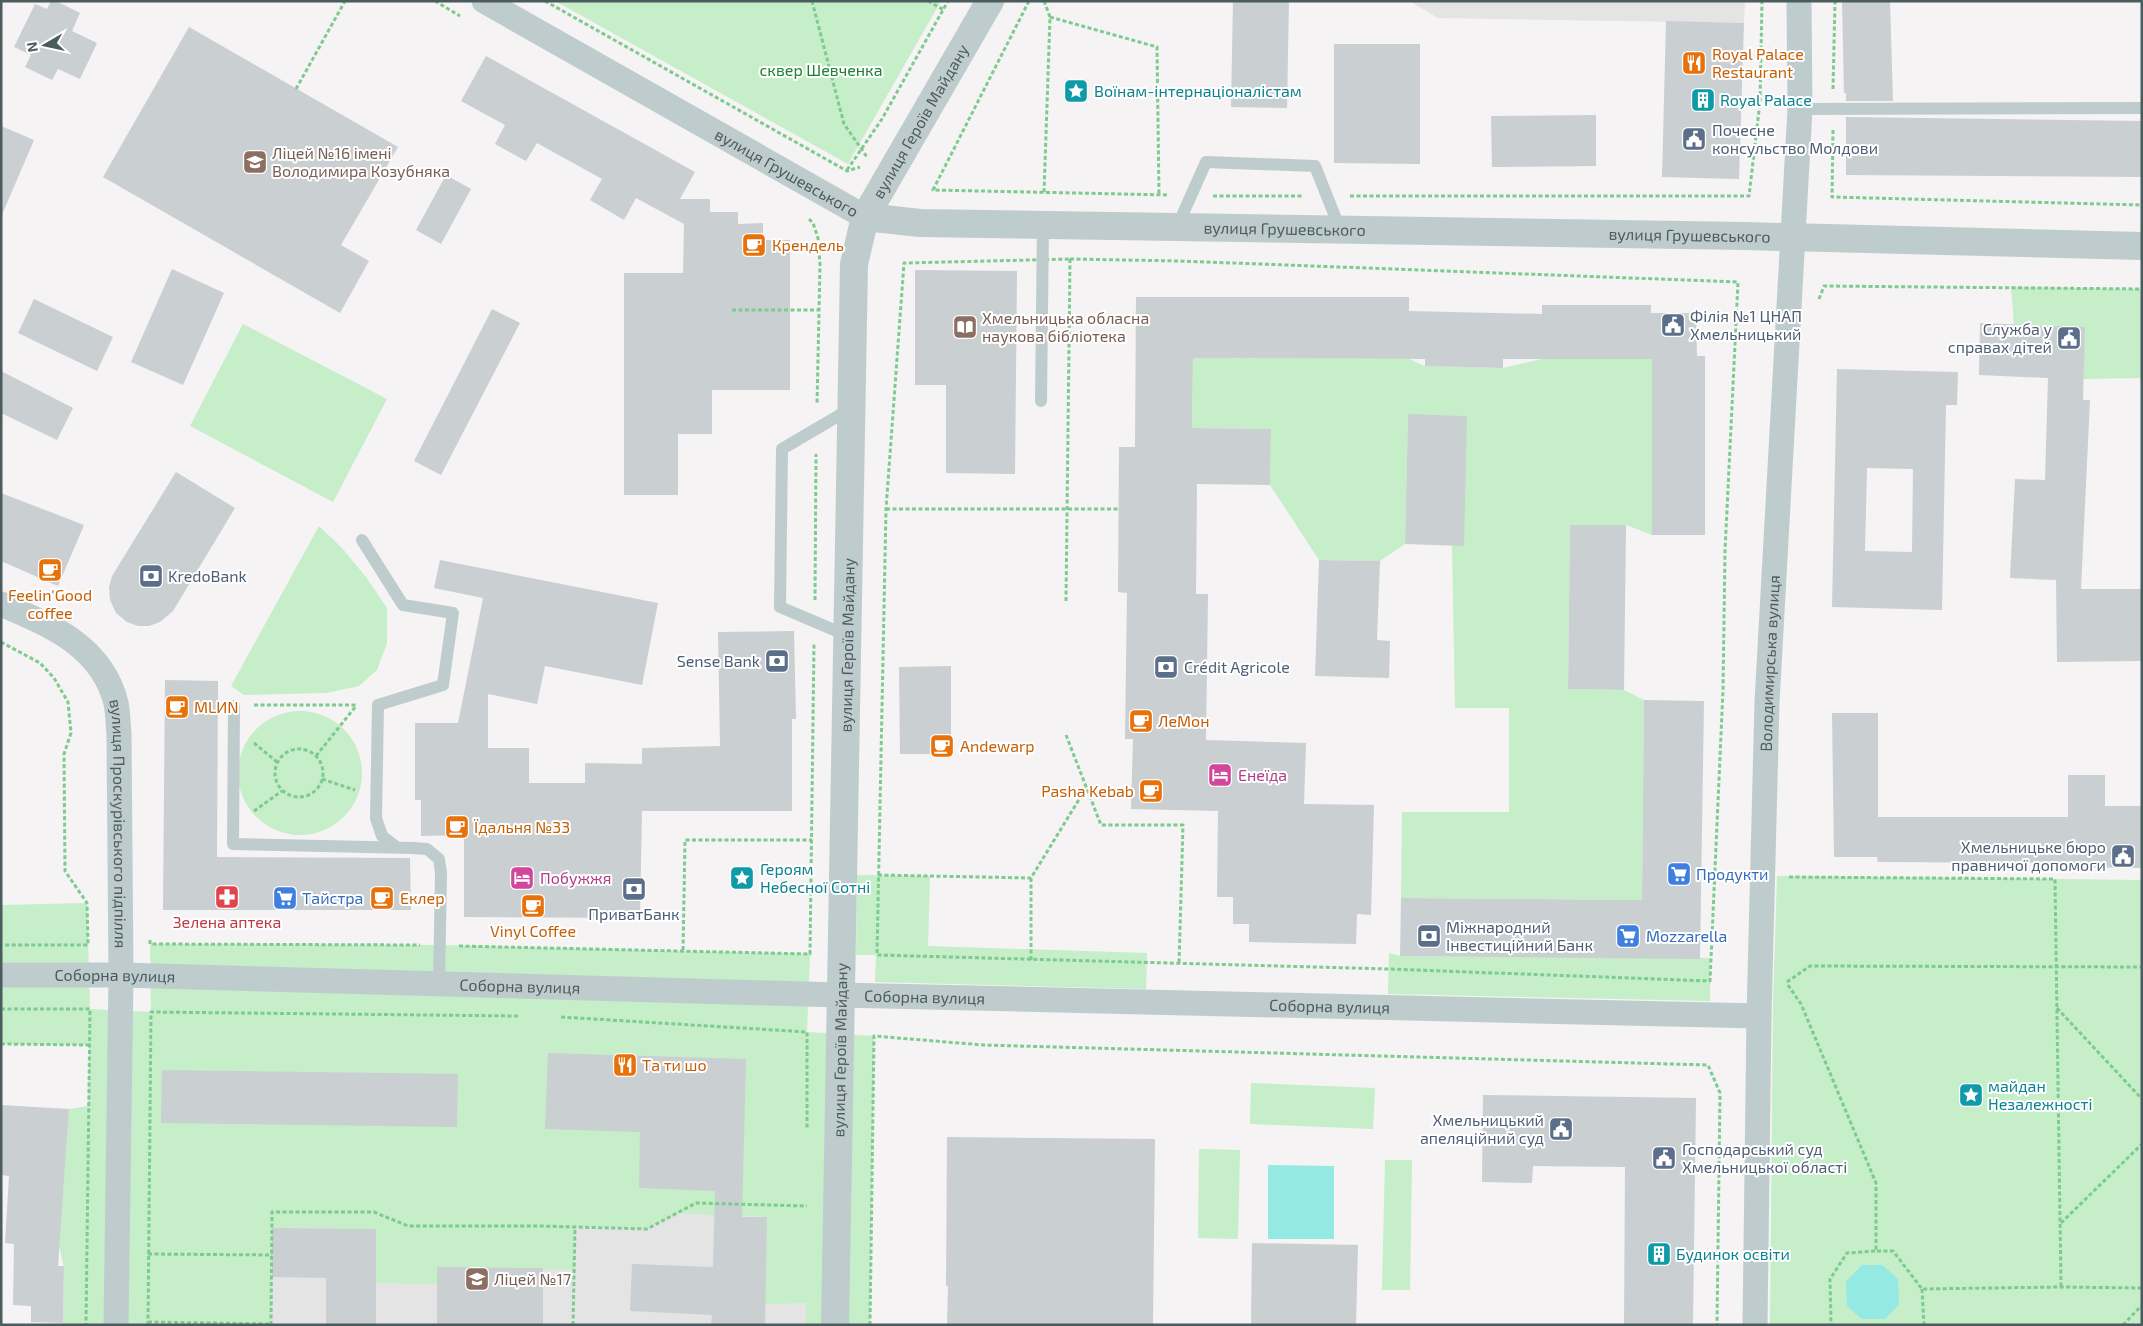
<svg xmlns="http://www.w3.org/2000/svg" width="2143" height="1326" viewBox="0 0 2143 1326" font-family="'Exo 2',sans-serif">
<rect width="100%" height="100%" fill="#f5f3f3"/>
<!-- education -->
<g fill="#e5e4e5">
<polygon points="1409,1 1745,1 1744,23 1438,18"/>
<polygon points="149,1191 807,1206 806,1325 148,1325"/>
</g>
<!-- green -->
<g fill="#c5eec9">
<polygon points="555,1 941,1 848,164"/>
<polygon points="2011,287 2142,289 2142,378 2083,379 2085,327 2014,324"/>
<polygon points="243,324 387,399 333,502 190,426"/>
<polygon points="1193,358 1409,359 1425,366 1503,368 1542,359 1652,359 1652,535 1626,525 1570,525 1568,689 1624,690 1644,700 1642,900 1401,898 1402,812 1509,812 1509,708 1455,708 1452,545 1467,416 1408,415 1405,544 1380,561 1319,560 1270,485 1271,429 1192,428"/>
<polygon points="319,526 342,548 366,577 387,608 387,643 377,670 359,686 326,693 244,695 231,686"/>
<circle cx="300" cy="773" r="62"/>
<polygon points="857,875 930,876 928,946 1147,953 1146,989 875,982 876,955 856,955"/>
<polygon points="1777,876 2142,880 2142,1325 1770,1325 1773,1004"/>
<polygon points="87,903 90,1009 151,1012 150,944 440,945 810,954 807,1032 874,1036 870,1325 806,1325 806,1303 765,1304 767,1217 676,1213 647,1229 575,1227 574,1269 437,1267 437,1284 376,1283 376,1229 273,1228 271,1324 149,1322 148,1325 63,1325 64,1267 59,1246 69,1109 88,1106 89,1045 1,1044 1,905"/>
<polygon points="1389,953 1401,956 1710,958 1710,1001 1388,994"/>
<polygon points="1251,1083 1375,1088 1373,1129 1250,1124"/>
<polygon points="1199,1149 1240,1150 1238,1239 1198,1238"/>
<polygon points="1385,1160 1412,1160 1410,1290 1382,1290"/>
</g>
<!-- water -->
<g fill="#94e9e2">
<polygon points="1268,1165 1334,1166 1334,1239 1268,1239"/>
<polygon points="1862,1265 1882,1265 1898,1279 1899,1304 1885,1319 1862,1319 1847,1306 1846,1282"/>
</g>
<!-- building -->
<g fill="#cacfd1" fill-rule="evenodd">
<polygon points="51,1 56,1 80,13 72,31 97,43 80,79 58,69 52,80 25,67 31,55 14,47 35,4 47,9"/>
<polygon points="1233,1 1289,1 1287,108 1231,107"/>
<polygon points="1842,1 1890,1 1893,101 1846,101 1846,93 1844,93"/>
<polygon points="1666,21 1744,23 1739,179 1662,177"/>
<polygon points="189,27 398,147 341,245 369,261 340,313 103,177"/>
<polygon points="1334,44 1420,44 1420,164 1334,163"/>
<polygon points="486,56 695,172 680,199 710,199 710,212 738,212 738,224 763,223 763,240 790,240 790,390 712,390 712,434 678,434 678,495 624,495 624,273 683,273 684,224 636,198 624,220 590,200 602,179 537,143 526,161 495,144 505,125 461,101"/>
<polygon points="1596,115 1596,166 1492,167 1491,116"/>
<polygon points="1846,117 2142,121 2142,177 1846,175"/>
<polygon points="1,126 34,140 1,217"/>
<polygon points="446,175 471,189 441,244 416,230"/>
<polygon points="172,269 224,293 183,385 131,362"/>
<polygon points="915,270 1017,271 1015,474 946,473 946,385 915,385"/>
<polygon points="1136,297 1409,297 1409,311 1542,314 1542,305 1651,305 1651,313 1696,313 1697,356 1705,356 1705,535 1652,535 1652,359 1503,359 1503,368 1425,366 1425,359 1193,358 1192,428 1271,429 1270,485 1197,484 1196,594 1208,594 1206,740 1306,743 1304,804 1374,805 1371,915 1357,914 1356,944 1249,942 1249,924 1233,924 1233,897 1217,897 1218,811 1131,809 1133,739 1125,739 1127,593 1118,592 1119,447 1135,447"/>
<polygon points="34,299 113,337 97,371 18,333"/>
<polygon points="492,309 520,323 441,475 414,461"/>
<polygon points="1980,323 2085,327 2083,400 2090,400 2081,589 2142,589 2142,661 2057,662 2056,580 2010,578 2015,479 2045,480 2048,378 1979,375"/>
<path d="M1837,369l121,3 -1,33h-11l-4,205 -110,-3zM1867,468l46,1 -1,83 -47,-1z"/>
<polygon points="1,371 73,408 57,440 1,413"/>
<polygon points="1408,414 1467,416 1464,546 1405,544"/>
<polygon points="176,472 235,508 173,611 160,622 149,626 138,626 127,622 116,613 110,600 109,587 112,576"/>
<polygon points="1,493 84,525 58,586 1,561"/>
<polygon points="1570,525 1626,525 1624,690 1568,689"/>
<polygon points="440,560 658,603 642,685 545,666 537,704 488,694 488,748 529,748 529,783 585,783 585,763 642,764 642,748 720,746 718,632 794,631 796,719 792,719 792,811 642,811 640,918 464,917 464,835 421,836 421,800 415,800 415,723 458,723 483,598 434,588"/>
<polygon points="1319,560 1380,561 1377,640 1390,641 1389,678 1315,676"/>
<polygon points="951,666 951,754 900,754 899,667"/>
<polygon points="165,680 218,681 217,857 410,858 411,910 163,910"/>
<polygon points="1644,700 1704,701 1700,959 1400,956 1401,898 1642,900"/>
<polygon points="1832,713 1878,713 1878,817 2068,817 2068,775 2105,775 2105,806 2142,806 2142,868 2067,867 2067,863 1878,862 1877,857 1834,857"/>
<polygon points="548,1053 746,1059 742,1217 767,1217 765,1325 711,1325 712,1315 630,1311 632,1264 713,1267 715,1191 639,1188 640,1132 545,1129"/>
<polygon points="162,1070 458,1074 457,1127 161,1123"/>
<polygon points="1483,1095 1696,1098 1693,1325 1624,1325 1625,1167 1533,1166 1532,1183 1482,1182"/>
<polygon points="1,1105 69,1109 58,1266 64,1266 63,1323 31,1322 31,1306 13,1305 14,1244 5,1243 9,1176 1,1175"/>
<polygon points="947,1137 1155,1139 1153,1325 947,1325 948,1286 946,1286"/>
<polygon points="272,1228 376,1229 376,1325 326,1325 326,1278 272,1277"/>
<polygon points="1252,1243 1358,1245 1356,1325 1251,1325"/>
<polygon points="437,1267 543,1268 543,1325 437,1325"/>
</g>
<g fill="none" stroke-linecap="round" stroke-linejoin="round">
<!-- path -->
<g stroke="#7ecb8f" stroke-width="3" stroke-dasharray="4 2.5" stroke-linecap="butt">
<polyline points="435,1 460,16"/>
<polyline points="545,1 847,171 860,167"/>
<polyline points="812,1 844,124 867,157"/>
<polyline points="928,1 944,10"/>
<polyline points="1029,1 933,190 1169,195"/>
<polyline points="1044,1 1050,17 1044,193"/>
<polyline points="1050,17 1157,47 1159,195"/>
<polyline points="296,89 345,1"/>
<polyline points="1833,89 1835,1"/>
<polyline points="1833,130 1832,197 2142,205"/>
<polyline points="847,170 882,119 948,1"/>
<polyline points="1213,196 1304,196"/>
<polyline points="1350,196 1749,196 1760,102 1762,1"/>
<polyline points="809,219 813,223 818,238 820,265 817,405"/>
<polygon points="1070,259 1180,261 1738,282 1725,551 1723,690 1710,981 1388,969 877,955 886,509 904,263"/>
<polyline points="1819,299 1824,286 2142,289"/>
<polyline points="732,310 818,310"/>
<polyline points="886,509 1119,509"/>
<polyline points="815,600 816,454"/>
<polyline points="1066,601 1070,259"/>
<polyline points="1,642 40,663 54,678 68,702 71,733 64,754 65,871 87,903 88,945 4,945"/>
<polyline points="254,705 358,705"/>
<polyline points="1066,735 1101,825 1183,825 1179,965"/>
<polyline points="254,743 277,762"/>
<circle cx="299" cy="773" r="24"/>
<polyline points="316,756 356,706"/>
<polyline points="322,779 355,790"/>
<polyline points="254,811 282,791"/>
<polyline points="878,875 1031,878 1086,788"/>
<polyline points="1789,877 2055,879 2061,1287"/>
<polyline points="150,940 150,944 420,945"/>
<polyline points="459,946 810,954 814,644"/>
<polyline points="683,950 685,840 812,840"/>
<polyline points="1031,960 1031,878"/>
<polyline points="1787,982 1810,966 2142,967"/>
<polyline points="1788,985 1801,1004 1876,1183 1876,1251 1847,1253 1830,1279 1831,1325"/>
<polyline points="2057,1008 2142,1099"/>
<polyline points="1,1009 90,1009 86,1325"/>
<polyline points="561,1017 807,1032 807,1129"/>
<polyline points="1,1044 89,1045"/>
<polyline points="2061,1223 2142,1144"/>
<polyline points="1877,1251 1893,1251 1922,1289 2061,1287 2142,1288"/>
<polyline points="148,1254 272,1255"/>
<polyline points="1922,1289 1924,1325"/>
<polyline points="148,1322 271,1324"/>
<polyline points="148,1325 151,1012 518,1016"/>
<polyline points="271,1325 272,1212 374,1212 408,1226 540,1226 647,1229 696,1203 807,1206"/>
<polyline points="573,1325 575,1227"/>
<polyline points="870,1325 874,1036 983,1045 1708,1065 1720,1093 1717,1325"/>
<polyline points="2123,1325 2142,1305"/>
</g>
<!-- service -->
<g stroke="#bfccce" stroke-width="12">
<polyline points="1800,109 2142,108"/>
<polyline points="1177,227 1206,162 1315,166 1340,229"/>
<polyline points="1041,401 1043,224"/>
<polyline points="362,540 403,605 453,613 443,685 378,705 376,818 382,836 395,846"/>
<polyline points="846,635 780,607 782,449 850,409"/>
<polyline points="234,706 233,844 413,848 427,849 439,859 441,873 439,984"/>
</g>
<!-- minor -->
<g stroke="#bfccce" stroke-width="25">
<path id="s1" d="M484,1l381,216"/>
<path id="s2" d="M1,604c49,21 101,42 115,99 2,10 2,21 3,31l2,241 -5,350"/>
<path id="s3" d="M1,975h120l718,20 920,21"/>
<path id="s4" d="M1755,1325l4,-309 8,-314 33,-593 -1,-108"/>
</g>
<!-- tertiary -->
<g stroke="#bfccce" stroke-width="28">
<path id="s5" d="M865,217l55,6 825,13 397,10"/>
<path id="s6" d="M835,1325l19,-1061 11,-47 125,-216"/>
</g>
</g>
<!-- icons -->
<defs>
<symbol id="restaurant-square" viewBox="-11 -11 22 22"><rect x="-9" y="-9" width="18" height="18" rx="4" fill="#e8710a" stroke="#fff"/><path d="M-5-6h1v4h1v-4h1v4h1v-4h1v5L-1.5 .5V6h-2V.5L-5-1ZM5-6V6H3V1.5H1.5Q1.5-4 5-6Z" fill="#fff"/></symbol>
<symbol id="sight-square" viewBox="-11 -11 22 22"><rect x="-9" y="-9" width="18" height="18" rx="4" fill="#0f9aa8" stroke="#fff"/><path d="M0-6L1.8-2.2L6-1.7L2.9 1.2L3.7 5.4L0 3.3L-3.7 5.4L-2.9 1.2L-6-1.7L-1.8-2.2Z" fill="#fff"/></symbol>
<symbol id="building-square" viewBox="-11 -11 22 22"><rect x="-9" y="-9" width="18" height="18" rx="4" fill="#0f9aa8" stroke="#fff"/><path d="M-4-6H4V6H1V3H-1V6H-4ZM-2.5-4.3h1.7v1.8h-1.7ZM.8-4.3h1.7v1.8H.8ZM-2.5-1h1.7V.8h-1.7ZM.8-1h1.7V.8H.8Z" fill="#fff"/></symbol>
<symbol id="civic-square" viewBox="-11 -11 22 22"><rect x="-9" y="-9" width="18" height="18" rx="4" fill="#5c6f8a" stroke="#fff"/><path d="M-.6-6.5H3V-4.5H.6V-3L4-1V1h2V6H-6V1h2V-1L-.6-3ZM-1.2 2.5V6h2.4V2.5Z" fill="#fff"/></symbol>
<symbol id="school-square" viewBox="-11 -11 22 22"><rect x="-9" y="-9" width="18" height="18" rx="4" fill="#8d6e63" stroke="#fff"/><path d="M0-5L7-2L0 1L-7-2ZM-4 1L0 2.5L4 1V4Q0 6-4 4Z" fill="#fff"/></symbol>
<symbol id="cafe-square" viewBox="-11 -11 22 22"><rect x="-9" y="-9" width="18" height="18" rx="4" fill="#e8710a" stroke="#fff"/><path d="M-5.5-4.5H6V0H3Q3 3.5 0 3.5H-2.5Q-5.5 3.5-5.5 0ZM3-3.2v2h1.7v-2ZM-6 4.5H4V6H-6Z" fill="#fff"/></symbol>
<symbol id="library-square" viewBox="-11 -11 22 22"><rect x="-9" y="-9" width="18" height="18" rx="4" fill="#8d6e63" stroke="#fff"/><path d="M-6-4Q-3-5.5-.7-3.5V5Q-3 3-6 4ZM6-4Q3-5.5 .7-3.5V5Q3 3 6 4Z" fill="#fff"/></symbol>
<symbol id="bank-square" viewBox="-11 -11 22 22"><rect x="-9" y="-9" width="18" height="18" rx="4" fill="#5c6f8a" stroke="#fff"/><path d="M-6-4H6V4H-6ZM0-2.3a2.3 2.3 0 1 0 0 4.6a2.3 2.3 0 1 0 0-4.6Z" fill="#fff"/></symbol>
<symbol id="hotel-square" viewBox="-11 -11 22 22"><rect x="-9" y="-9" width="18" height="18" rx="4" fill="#d1479c" stroke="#fff"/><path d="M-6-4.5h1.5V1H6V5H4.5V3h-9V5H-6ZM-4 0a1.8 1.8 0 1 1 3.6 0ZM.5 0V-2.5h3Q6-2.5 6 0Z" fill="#fff"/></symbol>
<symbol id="supermarket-square" viewBox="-11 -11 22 22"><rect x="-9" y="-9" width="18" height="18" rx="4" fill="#3f7fe0" stroke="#fff"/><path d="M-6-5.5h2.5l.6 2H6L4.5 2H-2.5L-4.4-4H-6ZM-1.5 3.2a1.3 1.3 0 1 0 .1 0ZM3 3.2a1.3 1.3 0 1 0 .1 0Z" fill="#fff"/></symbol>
<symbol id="pharmacy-square" viewBox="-11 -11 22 22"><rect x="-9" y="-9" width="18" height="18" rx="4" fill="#e0444e" stroke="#fff"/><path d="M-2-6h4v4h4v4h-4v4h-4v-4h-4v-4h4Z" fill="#fff"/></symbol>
</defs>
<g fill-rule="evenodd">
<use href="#restaurant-square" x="1680" y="49" width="28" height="28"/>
<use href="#sight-square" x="1062" y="77" width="28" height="28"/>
<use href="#building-square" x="1689" y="86" width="28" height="28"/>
<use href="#civic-square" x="1680" y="125" width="28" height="28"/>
<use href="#school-square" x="241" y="148" width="28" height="28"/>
<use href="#cafe-square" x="740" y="231" width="28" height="28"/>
<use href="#civic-square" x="1659" y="311" width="28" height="28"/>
<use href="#library-square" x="951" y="313" width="28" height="28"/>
<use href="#civic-square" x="2055" y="324" width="28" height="28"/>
<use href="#cafe-square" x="36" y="556" width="28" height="28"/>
<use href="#bank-square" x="137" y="562" width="28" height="28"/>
<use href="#bank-square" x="763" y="647" width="28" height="28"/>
<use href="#bank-square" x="1152" y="653" width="28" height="28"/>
<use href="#cafe-square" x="163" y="693" width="28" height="28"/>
<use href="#cafe-square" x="1127" y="707" width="28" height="28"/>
<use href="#cafe-square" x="928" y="732" width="28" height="28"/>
<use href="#hotel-square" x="1206" y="761" width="28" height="28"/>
<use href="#cafe-square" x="1137" y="777" width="28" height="28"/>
<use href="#cafe-square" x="443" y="813" width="28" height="28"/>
<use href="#civic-square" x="2109" y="842" width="28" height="28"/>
<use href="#supermarket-square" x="1665" y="860" width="28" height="28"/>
<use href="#hotel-square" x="508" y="864" width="28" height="28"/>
<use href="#sight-square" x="728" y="864" width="28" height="28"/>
<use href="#bank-square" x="620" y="875" width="28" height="28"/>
<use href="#pharmacy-square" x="213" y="883" width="28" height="28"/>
<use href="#supermarket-square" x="271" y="884" width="28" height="28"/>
<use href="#cafe-square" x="368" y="884" width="28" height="28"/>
<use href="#cafe-square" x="519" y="892" width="28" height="28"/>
<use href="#bank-square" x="1415" y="922" width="28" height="28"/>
<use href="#supermarket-square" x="1614" y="922" width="28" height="28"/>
<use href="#restaurant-square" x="611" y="1051" width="28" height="28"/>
<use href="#sight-square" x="1957" y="1081" width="28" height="28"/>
<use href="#civic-square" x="1547" y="1115" width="28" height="28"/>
<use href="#civic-square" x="1650" y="1144" width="28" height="28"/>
<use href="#building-square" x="1645" y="1240" width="28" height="28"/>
<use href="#school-square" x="463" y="1265" width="28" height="28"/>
</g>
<g text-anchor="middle" stroke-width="4" stroke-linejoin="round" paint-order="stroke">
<!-- food labels -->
<g font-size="16" fill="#c56008" stroke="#fff" text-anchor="start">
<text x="1712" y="60">Royal Palace<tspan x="1712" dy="18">Restaurant</tspan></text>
<text x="772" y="251">Крендель</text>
<text x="50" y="601" text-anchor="middle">Feelin'Good<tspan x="50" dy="18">coffee</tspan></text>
<text x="194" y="713">MLИN</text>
<text x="1158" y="727">ЛеМон</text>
<text x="960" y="752">Andewarp</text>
<text x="1134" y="797" text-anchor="end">Pasha Kebab</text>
<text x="474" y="833">Їдальня №33</text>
<text x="400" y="904">Еклер</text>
<text x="533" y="937" text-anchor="middle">Vinyl Coffee</text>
<text x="642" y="1071">Та ти шо</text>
</g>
<!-- park labels -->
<g font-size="16" fill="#1d8032" stroke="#fff">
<text x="821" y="76">сквер Шевченка</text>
</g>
<!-- culture labels -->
<g font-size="16" fill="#0d838f" stroke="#fff" text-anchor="start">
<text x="1094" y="97">Воїнам-інтернаціоналістам</text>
<text x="1720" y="106">Royal Palace</text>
<text x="760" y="875">Героям<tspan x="760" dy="18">Небесної Сотні</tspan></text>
<text x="1988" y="1092">майдан<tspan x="1988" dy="18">Незалежності</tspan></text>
<text x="1676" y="1260">Будинок освіти</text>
</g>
<!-- street labels -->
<g font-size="16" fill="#4b5c5f" stroke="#fff">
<text dy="6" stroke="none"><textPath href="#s6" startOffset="1220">вулиця Героїв Майдану</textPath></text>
<text dy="6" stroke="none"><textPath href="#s1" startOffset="348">вулиця Грушевського</textPath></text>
<text dy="6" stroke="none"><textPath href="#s5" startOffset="420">вулиця Грушевського</textPath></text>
<text dy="6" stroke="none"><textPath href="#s5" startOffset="825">вулиця Грушевського</textPath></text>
<text dy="6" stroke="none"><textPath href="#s6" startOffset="680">вулиця Героїв Майдану</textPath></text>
<text dy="6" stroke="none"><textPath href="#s4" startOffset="662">Володимирська вулиця</textPath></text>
<text dy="6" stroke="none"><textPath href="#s2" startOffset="279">вулиця Проскурівського підпілля</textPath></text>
<text dy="6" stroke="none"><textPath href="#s3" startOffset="114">Соборна вулиця</textPath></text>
<text dy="6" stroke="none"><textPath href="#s3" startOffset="519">Соборна вулиця</textPath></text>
<text dy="6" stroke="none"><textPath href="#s3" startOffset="924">Соборна вулиця</textPath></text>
<text dy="6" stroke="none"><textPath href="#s3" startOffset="1329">Соборна вулиця</textPath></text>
<text dy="6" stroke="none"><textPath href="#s6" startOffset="275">вулиця Героїв Майдану</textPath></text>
</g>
<!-- service labels -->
<g font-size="16" fill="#4e5e75" stroke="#fff" text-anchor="start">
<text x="1712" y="136">Почесне<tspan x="1712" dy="18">консульство Молдови</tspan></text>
<text x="1690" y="322">Філія №1 ЦНАП<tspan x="1690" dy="18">Хмельницький</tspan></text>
<text x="2052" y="335" text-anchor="end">Служба у<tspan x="2052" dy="18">справах дітей</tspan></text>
<text x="168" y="582">KredoBank</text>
<text x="760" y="667" text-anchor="end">Sense Bank</text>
<text x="1184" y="673">Crédit Agricole</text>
<text x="2106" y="853" text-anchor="end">Хмельницьке бюро<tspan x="2106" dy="18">правничої допомоги</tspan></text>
<text x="634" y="920" text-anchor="middle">ПриватБанк</text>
<text x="1446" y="933">Міжнародний<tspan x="1446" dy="18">Інвестиційний Банк</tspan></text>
<text x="1544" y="1126" text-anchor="end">Хмельницький<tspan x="1544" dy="18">апеляційний суд</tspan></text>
<text x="1682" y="1155">Господарський суд<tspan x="1682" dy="18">Хмельницької області</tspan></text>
</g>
<!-- education labels -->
<g font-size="16" fill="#785e54" stroke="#fff" text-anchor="start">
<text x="272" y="159">Ліцей №16 імені<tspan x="272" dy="18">Володимира Козубняка</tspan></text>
<text x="982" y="324">Хмельницька обласна<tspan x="982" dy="18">наукова бібліотека</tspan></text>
<text x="494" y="1285">Ліцей №17</text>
</g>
<!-- hotel labels -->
<g font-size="16" fill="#b23c85" stroke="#fff" text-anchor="start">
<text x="1238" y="781">Енеїда</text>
<text x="540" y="884">Побужжя</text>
</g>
<!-- shop labels -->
<g font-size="16" fill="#366cbe" stroke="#fff" text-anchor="start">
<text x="1696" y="880">Продукти</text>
<text x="302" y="904">Тайстра</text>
<text x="1646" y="942">Mozzarella</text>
</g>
<!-- health labels -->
<g font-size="16" fill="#be3a42" stroke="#fff">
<text x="227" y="928">Зелена аптека</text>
</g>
</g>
<!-- border -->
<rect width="2143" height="1326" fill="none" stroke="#4b5c5f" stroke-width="5"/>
<!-- north arrow -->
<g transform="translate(45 45) rotate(261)" stroke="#ffffff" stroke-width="4" paint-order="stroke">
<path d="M0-4L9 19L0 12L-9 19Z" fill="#4b5c5f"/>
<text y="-8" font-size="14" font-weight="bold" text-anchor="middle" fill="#4b5c5f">N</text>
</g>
</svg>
